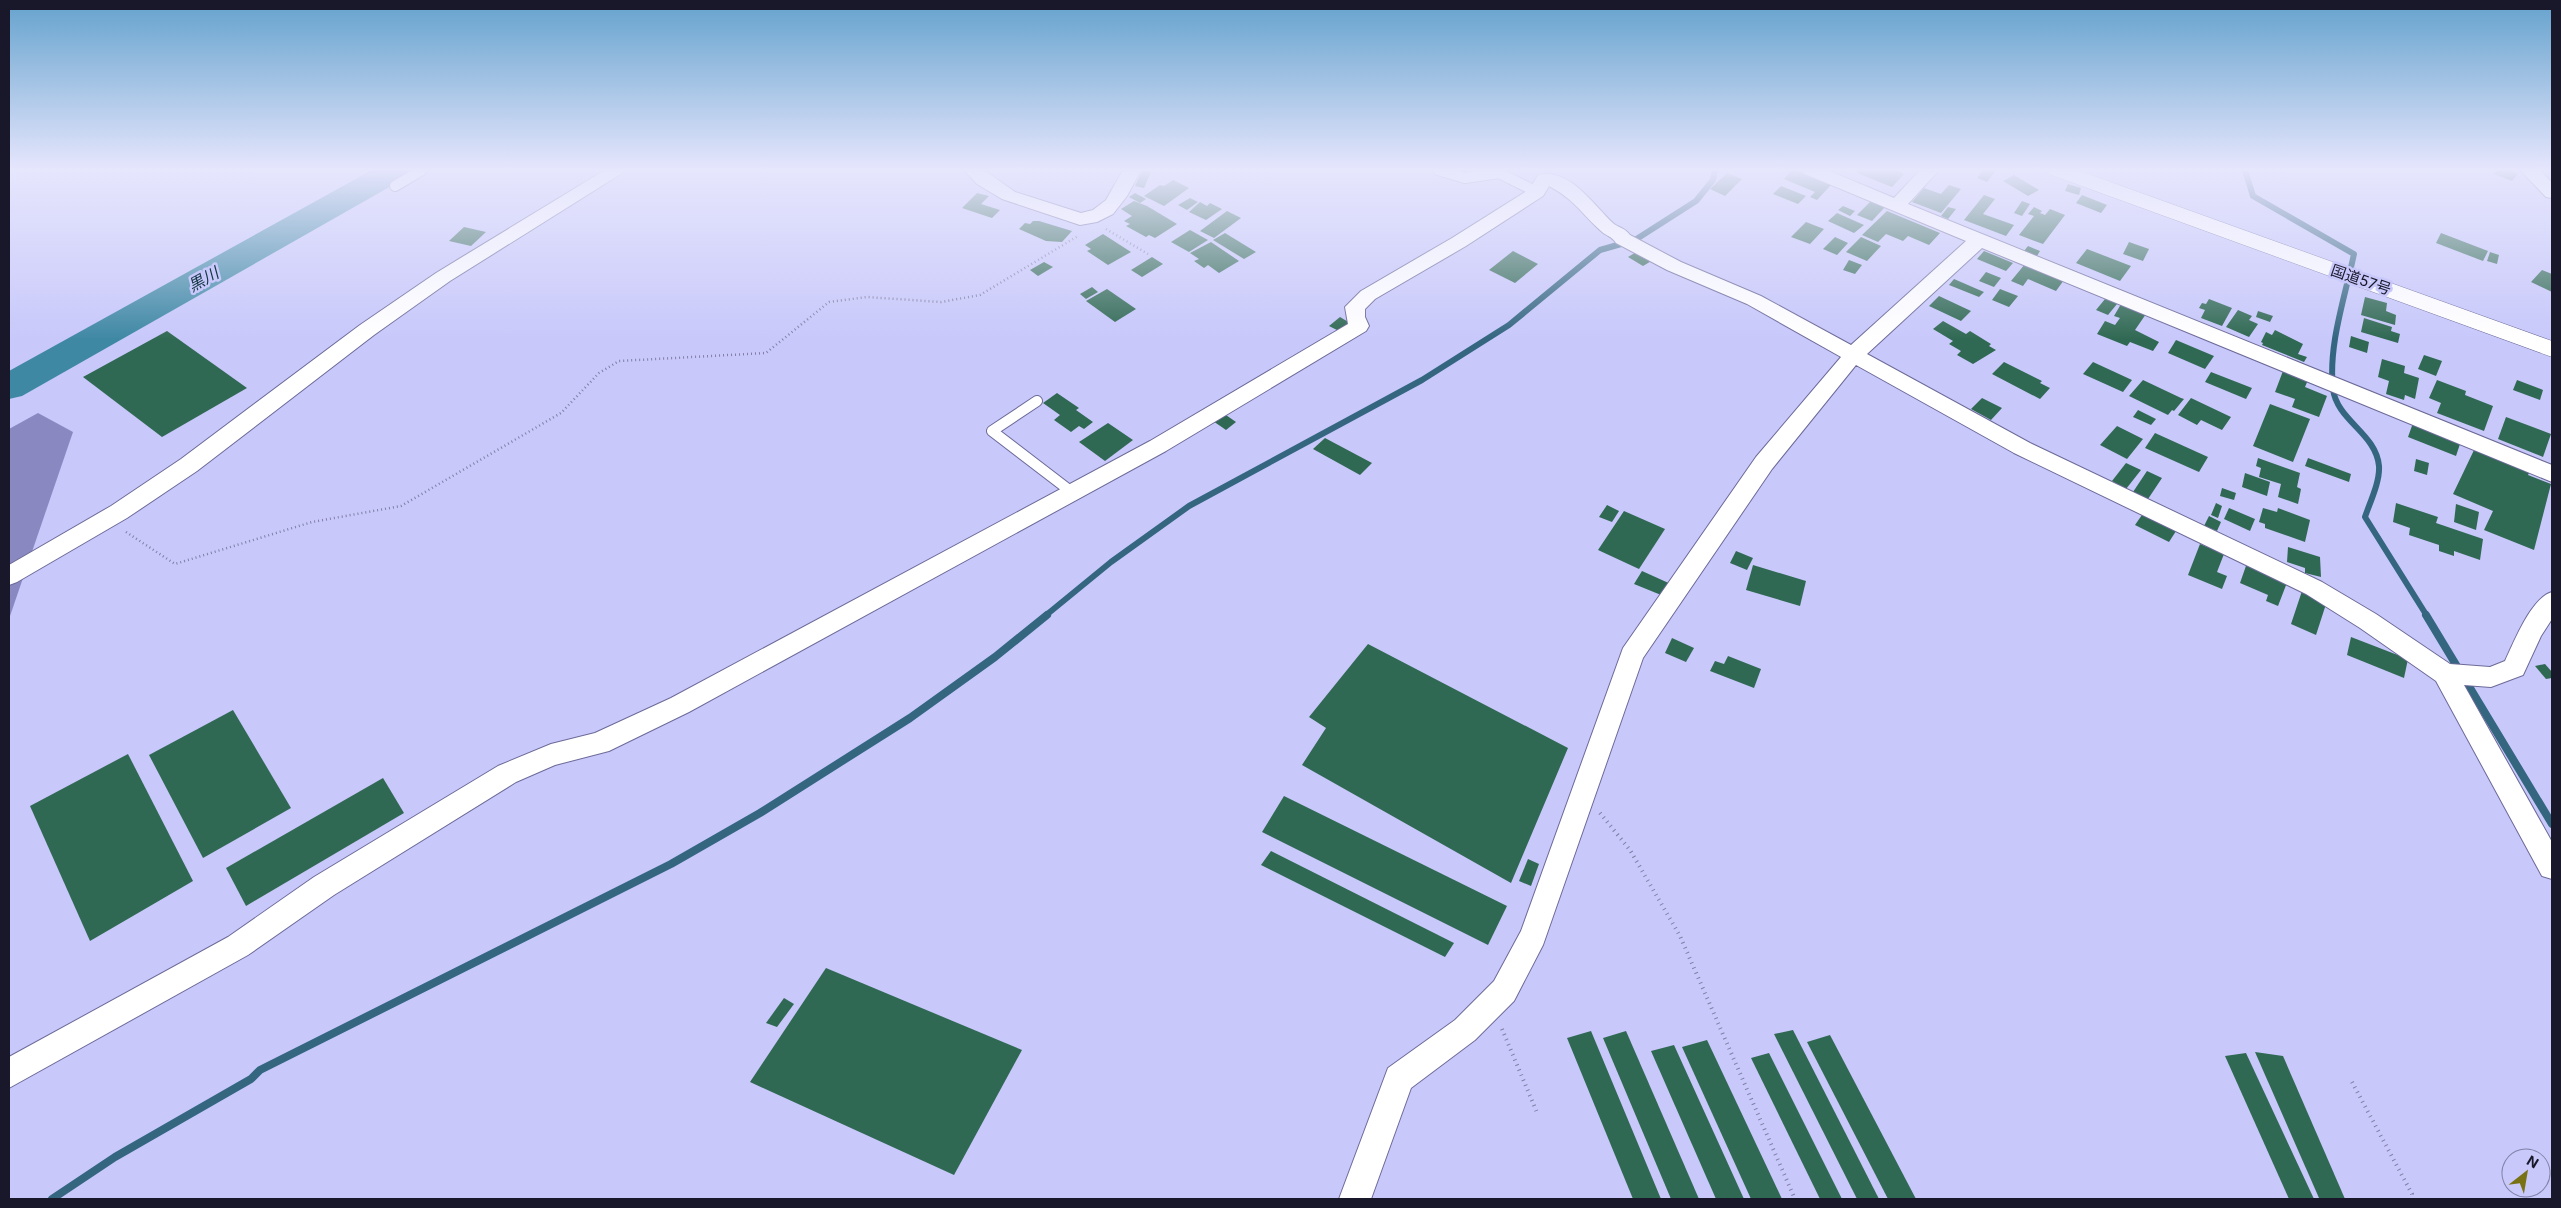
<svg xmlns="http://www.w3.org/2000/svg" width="2561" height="1208" viewBox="0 0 2561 1208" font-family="Inter,'Noto Sans JP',sans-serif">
<rect width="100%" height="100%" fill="#c8c8fb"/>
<!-- forest -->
<polygon fill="#8a88c1" points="38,413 73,432 9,619 9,429"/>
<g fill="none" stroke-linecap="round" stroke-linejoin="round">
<!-- stream-far1 -->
<g stroke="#346680" stroke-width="6">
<path d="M2245,170l8,26 101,58c-9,43 -26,91 -21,135 4,32 43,44 46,77 1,16 -9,36 -14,51l62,99"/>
<polyline points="1045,616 1111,562 1189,506 1422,380 1509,325 1600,250 1635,240 1696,201 1713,180 1715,170"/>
</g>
<!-- stream -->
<g stroke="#346680" stroke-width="8">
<polyline points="2426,615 2552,824"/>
<polyline points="52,1199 115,1157 251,1079 260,1070 671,864 760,813 910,718 995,657 1047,615"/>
</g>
<!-- river -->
<polygon fill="#3f88a4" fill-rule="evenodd" points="372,170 411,170 407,177 22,396 9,399 9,371"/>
</g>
<!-- building -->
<g fill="#306953">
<polygon points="1792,170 1795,170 1831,185 1817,200 1810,197 1815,192 1784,179"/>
<polygon points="1859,170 1896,170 1904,174 1892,187 1857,173"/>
<polygon points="1983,170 1996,170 1987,182 1977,178"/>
<polygon points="2497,170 2510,170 2518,174 2512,181 2494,174"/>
<polygon points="1142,171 1151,172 1144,188 1135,186"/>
<polygon points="1727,173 1742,179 1725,196 1710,189"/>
<polygon points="2014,175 2039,190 2028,196 2003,181"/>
<polygon points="1173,180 1189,188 1164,206 1144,196 1160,185 1164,186"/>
<polygon points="2068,184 2081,188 2079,195 2065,191"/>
<polygon points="1949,185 1961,189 1941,213 1912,202 1924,188 1941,194"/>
<polygon points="1781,186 1806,196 1798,204 1773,194"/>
<polygon points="977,193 989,196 981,204 1000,210 992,218 962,208"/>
<polygon points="1135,193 1146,199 1140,203 1129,197"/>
<polygon points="1984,195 1995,199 1983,214 2014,225 2006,236 1964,220"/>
<polygon points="2082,195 2107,205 2101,213 2076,203"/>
<polygon points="1190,198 1198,202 1187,210 1178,205"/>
<polygon points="1134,201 1147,206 1177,224 1155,238 1149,235 1146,237 1126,226 1130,224 1124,221 1132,216 1121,209"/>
<polygon points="1871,201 1885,207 1872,221 1857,215"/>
<polygon points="2022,201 2030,204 2022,216 2014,213"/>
<polygon points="1200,202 1207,206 1210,203 1222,209 1206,220 1189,212"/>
<polygon points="1843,206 1855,211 1850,216 1838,210"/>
<polygon points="1948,207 1956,209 1948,219 1941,216"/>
<polygon points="2034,207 2042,211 2040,213 2045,215 2050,209 2065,215 2043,244 2019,235 2034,216 2028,214"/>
<polygon points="1227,211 1241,218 1214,238 1200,231"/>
<polygon points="1887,211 1940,233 1929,245 1908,236 1903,241 1886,234 1878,242 1862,235"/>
<polygon points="1837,213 1864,225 1854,233 1828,221"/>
<polygon points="1033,221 1039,221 1072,231 1062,242 1046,241 1019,229 1025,223 1030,224"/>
<polygon points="1806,222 1824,229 1810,244 1791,237"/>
<polygon points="464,227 486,232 471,246 449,241"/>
<polygon points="1190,230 1208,240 1189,252 1171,242"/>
<polygon points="1225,233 1256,252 1244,259 1213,240"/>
<polygon points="2441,233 2488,251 2483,261 2436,243"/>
<polygon points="1103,234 1131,252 1108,265 1087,251 1091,249 1085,245"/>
<polygon points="1835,237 1848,243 1837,255 1823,249"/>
<polygon points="1861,237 1881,246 1867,261 1846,252"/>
<polygon points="1211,242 1239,261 1219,273 1208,265 1204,268 1194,261 1199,259 1190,253"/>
<polygon points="2129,242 2149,249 2143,261 2123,254"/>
<polygon points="2028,246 2040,251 2037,256 2024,251"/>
<polygon points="2087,249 2131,266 2120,281 2076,263"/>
<polygon points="1513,251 1538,264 1515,283 1489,270"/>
<polygon points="1638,251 1653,260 1643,266 1628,257"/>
<polygon points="1984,251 2013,263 2006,271 1977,259"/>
<polygon points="2490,252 2499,255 2497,264 2487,261"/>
<polygon points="1152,257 1163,264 1142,277 1131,270"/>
<polygon points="1849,260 1862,265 1855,274 1843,270"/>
<polygon points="1044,262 1053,267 1038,276 1030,270"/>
<polygon points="2025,264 2064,280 2056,291 2028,279 2023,286 2011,281"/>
<polygon points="2542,270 2552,274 2552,292 2531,282"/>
<polygon points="1986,272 2001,278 1994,287 1979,281"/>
<polygon points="1954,279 1984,292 1979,297 1949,285"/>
<polygon points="1092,287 1098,292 1086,299 1080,294"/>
<polygon points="1107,289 1136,309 1115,322 1086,301"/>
<polygon points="2000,289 2018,296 2009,307 1992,300"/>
<polygon points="1939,296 1971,311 1961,321 1929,306"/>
<polygon points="2365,297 2387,303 2386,311 2396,315 2395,325 2361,315"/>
<polygon points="2105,299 2117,304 2108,315 2096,310"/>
<polygon points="2209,299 2232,308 2222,326 2201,318 2205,310 2199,308 2202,303 2206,304"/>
<polygon points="2121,304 2146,314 2135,330 2159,342 2153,351 2130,342 2127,346 2097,334 2105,321 2115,325 2120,318 2114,316"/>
<polygon points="2238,310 2252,316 2249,320 2258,324 2249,337 2226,327"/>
<polygon points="2258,311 2273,316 2270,322 2256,317"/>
<polygon points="1340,317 1350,323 1339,331 1329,326"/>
<polygon points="2364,318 2392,327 2391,331 2400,334 2398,343 2361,332"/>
<polygon points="1943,321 1966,334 1970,331 1991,344 1989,346 1996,350 1973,364 1957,355 1961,351 1949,344 1953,341 1933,329"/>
<polygon points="2275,330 2303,344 2298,354 2307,357 2304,362 2262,345 2263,343 2261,342 2266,332 2272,335"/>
<polygon points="167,331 247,388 162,437 83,377"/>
<polygon points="2351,336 2369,342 2367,353 2349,347"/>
<polygon points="2176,340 2214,356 2205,369 2168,353"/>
<polygon points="2424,355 2442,361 2436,376 2418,369"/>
<polygon points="2382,359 2405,366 2404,373 2419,378 2415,399 2405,395 2404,400 2386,394 2389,381 2378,377"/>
<polygon points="2004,362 2042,381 2040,383 2050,388 2040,399 1992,374"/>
<polygon points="2093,362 2132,380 2123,392 2083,374"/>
<polygon points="2283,371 2308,380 2305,387 2327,396 2319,417 2292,407 2295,399 2275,392"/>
<polygon points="2211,372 2252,388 2246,399 2205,382"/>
<polygon points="2143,380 2181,398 2184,399 2174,411 2172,410 2168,415 2129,396"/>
<polygon points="2437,380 2466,391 2465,395 2493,406 2484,431 2437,413 2441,403 2429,398"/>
<polygon points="2517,380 2543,390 2540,400 2513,390"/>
<polygon points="1057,393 1079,408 1076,410 1093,422 1084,429 1079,426 1071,432 1054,420 1060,415 1043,403"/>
<polygon points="1982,398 2002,408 1991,420 1971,409"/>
<polygon points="2191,398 2231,417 2222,430 2201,420 2197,425 2178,415"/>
<polygon points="2270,404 2310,419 2293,462 2253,446"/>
<polygon points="2138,410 2156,419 2151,425 2133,417"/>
<polygon points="1223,413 1236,422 1226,430 1213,421"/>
<polygon points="2506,417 2551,434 2543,457 2498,439"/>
<polygon points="1108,423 1133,440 1105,461 1079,442"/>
<polygon points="2413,423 2461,441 2456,456 2408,437"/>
<polygon points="2117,426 2143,439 2127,459 2100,445"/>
<polygon points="2155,433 2208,457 2199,472 2145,448"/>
<polygon points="1325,438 1372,463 1360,475 1313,449"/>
<polygon points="2475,448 2530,471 2528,475 2551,484 2534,550 2484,530 2493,511 2453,494"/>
<polygon points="2258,458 2300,473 2297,487 2301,489 2298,504 2278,497 2281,484 2259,477 2261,468 2256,466"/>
<polygon points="2308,458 2351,474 2349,482 2305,466"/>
<polygon points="2416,459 2429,463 2427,475 2414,471"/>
<polygon points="2126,463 2141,470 2126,489 2112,481"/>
<polygon points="2147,471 2162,478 2148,499 2133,492"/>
<polygon points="2245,473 2270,482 2267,496 2242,487"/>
<polygon points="2222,488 2236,493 2234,500 2220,496"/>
<polygon points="2216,503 2222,506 2218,518 2211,515"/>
<polygon points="2396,503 2438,517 2436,523 2483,539 2480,560 2454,551 2454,556 2439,551 2439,545 2409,535 2410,528 2393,522"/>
<polygon points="2456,504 2479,512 2476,530 2454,522"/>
<polygon points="1607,505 1619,511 1612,522 1599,517"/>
<polygon points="2229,508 2255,519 2250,531 2224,519"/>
<polygon points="2263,508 2277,512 2278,508 2310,520 2305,542 2265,528 2265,524 2259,522"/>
<polygon points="1624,511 1665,529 1639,569 1598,550"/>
<polygon points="2144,512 2178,528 2169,542 2135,525"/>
<polygon points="2209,516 2221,522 2217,531 2204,526"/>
<polygon points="2200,544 2224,554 2217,572 2227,576 2222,589 2188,575"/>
<polygon points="2288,547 2320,557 2321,577 2305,573 2305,568 2287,562"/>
<polygon points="1736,551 1753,558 1747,570 1730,563"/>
<polygon points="2247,563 2288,580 2278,606 2266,601 2268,595 2240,583"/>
<polygon points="1753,565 1806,581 1800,606 1746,590"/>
<polygon points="1642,571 1673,585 1666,597 1634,584"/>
<polygon points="2302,591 2327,601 2316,635 2291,624"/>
<polygon points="2351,637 2408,659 2404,678 2347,655"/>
<polygon points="1672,638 1694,648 1686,662 1665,653"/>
<polygon points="1368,644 1568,748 1511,883 1302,765 1326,728 1309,717"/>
<polygon points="1728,656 1761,669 1754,688 1710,671 1715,661 1724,664"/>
<polygon points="2545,664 2552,672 2552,678 2546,679 2535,666"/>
<polygon points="233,710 291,808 203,858 149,755"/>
<polygon points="128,754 193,881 90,941 30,806"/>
<polygon points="383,778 404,813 246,906 226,868"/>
<polygon points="1284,796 1507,906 1488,945 1262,832"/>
<polygon points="1271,851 1454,943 1445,957 1261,865"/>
<polygon points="1528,859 1539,864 1531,886 1519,881"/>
<polygon points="826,968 1022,1050 954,1175 750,1082"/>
<polygon points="784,998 794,1004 777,1027 766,1023"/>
<polygon points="1793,1030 1879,1199 1857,1199 1774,1034"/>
<polygon points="1591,1031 1661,1199 1633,1199 1567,1038"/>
<polygon points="1626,1031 1699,1199 1671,1199 1603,1038"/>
<polygon points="1830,1035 1916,1199 1888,1199 1807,1042"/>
<polygon points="1707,1040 1782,1199 1751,1199 1682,1047"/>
<polygon points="1674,1045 1744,1199 1716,1199 1651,1051"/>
<polygon points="2255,1052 2283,1056 2345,1199 2319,1198"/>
<polygon points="1769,1053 1842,1199 1820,1199 1751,1058"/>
<polygon points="2246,1053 2314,1199 2289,1199 2225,1056"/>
</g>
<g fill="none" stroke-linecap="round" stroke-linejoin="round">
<defs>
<g id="lane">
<polyline points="1438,170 1465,178 1499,173 1537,192"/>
<polyline points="395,186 422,170"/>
<polyline points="1037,401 992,431 1073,493"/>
</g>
<g id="street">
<polygon points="605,170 627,170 450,281 374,335 197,471 127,518 17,582 9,585 9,565 111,506 181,459 360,325 436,273"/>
<polygon points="964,170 984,170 1015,192 1081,213 1093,210 1106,200 1123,170 1141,170 1127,196 1113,214 1097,222 1080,225 1002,199 977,184"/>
<path d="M1802,170h25l67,28 26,-28h19l-31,34 644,261v17l-570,-234 -115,106 163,89 292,139 54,32 74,50 40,3 15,-6c9,-19 26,-63 47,-69v27l-11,17 -18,39 -32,12 -27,-2 88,157v37l-10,-3 -106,-195 -76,-53 -54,-34 -292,-141 -158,-88 -84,104 -129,189 -100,287 -29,56 -39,39 -64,48 -40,111h-32l49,-131 67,-48 39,-39 27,-50 102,-283 133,-191 85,-100 -94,-53 -80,-34 -51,-27c-4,-7 -10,-7 -15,-12 -19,-17 -27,-32 -52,-45l-6,10 -77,50 -91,53 -10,10v8l4,9 -3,5 -200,120 -477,261 -80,39 -54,14 -39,17 -182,113 -86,60 -239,133v-31l219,-120 86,-60 184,-111 53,-22 44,-11 76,-35 479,-257 198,-117 -3,-17 16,-16 91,-53 78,-49 8,-14c32,-8 56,31 76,49 6,4 11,4 16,11l51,27 80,34 90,49 115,-104 -161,-67z"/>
<polygon points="2520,170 2540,170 2552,183 2552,198 2546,197"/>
</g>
<polygon id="highway" points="2046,170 2077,170 2552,341 2552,357 2049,174"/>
</defs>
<!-- lane casing -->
<use href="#lane" stroke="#6c6a98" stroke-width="12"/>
<!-- street casing -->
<use href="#street" stroke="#6c6a98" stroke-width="2"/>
<!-- highway casing -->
<use href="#highway" stroke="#6c6a98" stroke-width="1"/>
<!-- path-far1 -->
<g stroke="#807fa5" stroke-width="2.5" stroke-dasharray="1 3" stroke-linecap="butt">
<polyline points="1106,229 1148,254"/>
<polyline points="126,532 175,564 312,522 401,506 561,413 599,373 619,361 766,353 829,302 867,297 941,302 980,295 1078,236"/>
</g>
<!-- path -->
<g stroke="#807fa5" stroke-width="4" stroke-dasharray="1 4.5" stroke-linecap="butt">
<polyline points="1600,813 1630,850 1680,936 1795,1199"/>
<polyline points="1502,1029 1538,1115"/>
<polyline points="2352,1082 2412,1194 2412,1199"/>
</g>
<!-- lane -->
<use href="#lane" stroke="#fff" stroke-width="10"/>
<!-- street -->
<use href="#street" fill="#fff" fill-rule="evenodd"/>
<!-- highway -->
<use href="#highway" fill="#fff" fill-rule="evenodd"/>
</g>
<!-- sky -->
<linearGradient id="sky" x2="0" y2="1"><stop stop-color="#64a2cd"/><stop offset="0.5" stop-color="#e6e6fd"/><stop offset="1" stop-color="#e6e6fd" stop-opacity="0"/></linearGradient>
<rect width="2561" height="339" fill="url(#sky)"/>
<g text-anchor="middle" stroke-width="5" stroke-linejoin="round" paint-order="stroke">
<!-- street labels -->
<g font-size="15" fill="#19182b" stroke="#c8c8fb">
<text transform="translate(2361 280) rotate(19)" y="5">国道57号</text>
</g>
<!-- water labels -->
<g font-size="16" font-style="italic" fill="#133642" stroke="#c8c8fb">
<text transform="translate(203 279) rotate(-29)" y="6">黒川</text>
</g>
</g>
<!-- border -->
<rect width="2561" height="1208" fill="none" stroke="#19182b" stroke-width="20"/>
<!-- north arrow -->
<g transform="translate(2526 1173) rotate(31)"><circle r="24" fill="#c8c8fb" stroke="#8282a8"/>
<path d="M0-4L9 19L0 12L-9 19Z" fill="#797215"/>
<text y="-8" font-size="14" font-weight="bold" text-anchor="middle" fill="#19182b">N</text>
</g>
</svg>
